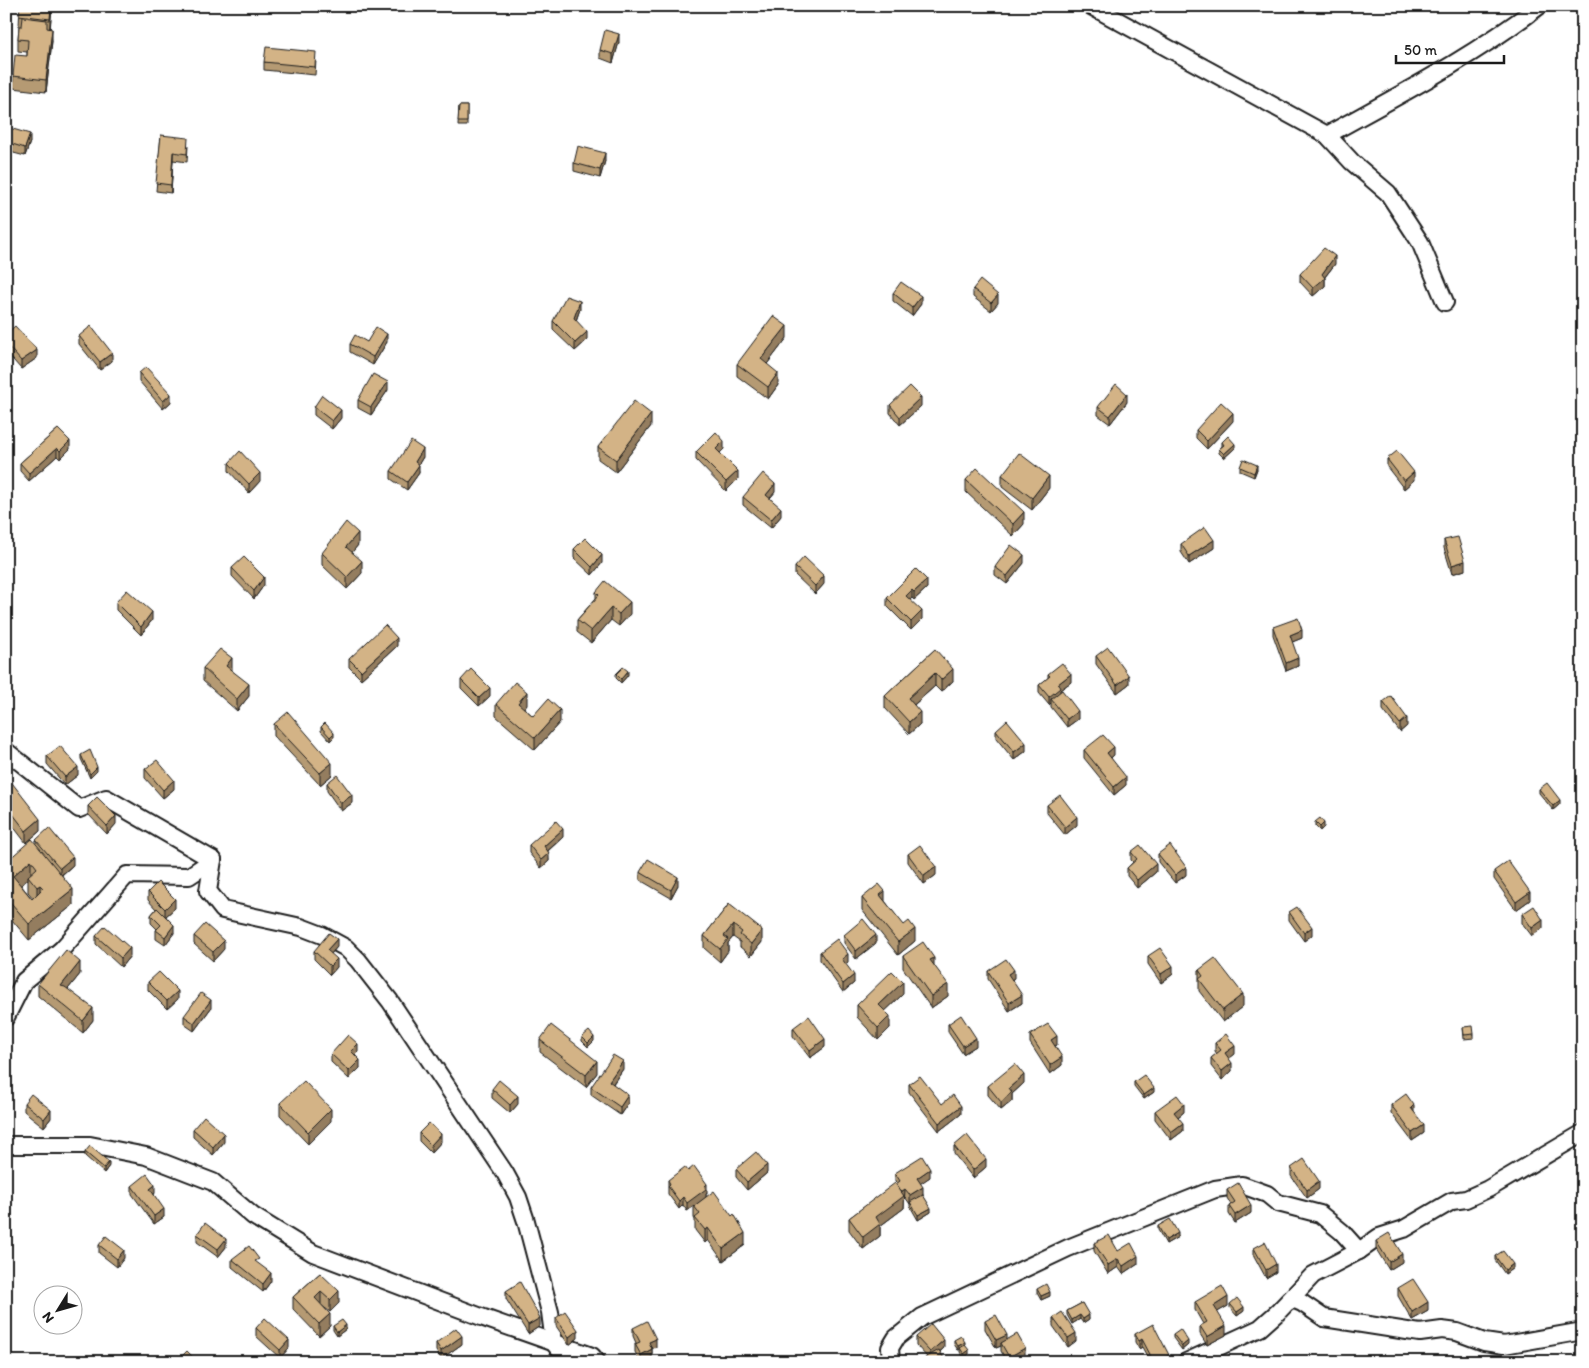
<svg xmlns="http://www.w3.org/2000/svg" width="1589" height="1368" viewBox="0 0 1589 1368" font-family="Itim,sans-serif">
<rect width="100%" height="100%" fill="#fff"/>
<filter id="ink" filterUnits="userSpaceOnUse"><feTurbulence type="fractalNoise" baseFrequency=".02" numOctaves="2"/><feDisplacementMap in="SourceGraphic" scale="10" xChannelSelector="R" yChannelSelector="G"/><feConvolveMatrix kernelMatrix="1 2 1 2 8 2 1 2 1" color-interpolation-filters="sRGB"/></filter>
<g filter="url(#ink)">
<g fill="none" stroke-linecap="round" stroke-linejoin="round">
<defs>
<g id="minor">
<polyline points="1091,6 1327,135 1352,162 1388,193 1420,242 1445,302"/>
<path d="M1327,135c72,-40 146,-78 212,-129"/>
<polyline points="6,751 79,809 106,798 213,860 208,891 223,910 301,927 322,935 346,948 358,960 390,1001 505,1173 518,1197 526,1221 550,1312 554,1343 569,1362"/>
<polyline points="6,1017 24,981 62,949 127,875 189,876 213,860"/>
<polyline points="6,1145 90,1145 146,1156 213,1182 253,1216 313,1253 484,1318 592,1356 597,1362"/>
<polyline points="1289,1301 1295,1300 1302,1303 1324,1318 1420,1333 1442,1330 1457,1332 1484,1342 1504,1345 1583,1331"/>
<polyline points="891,1362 890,1348 896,1338 922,1317 1068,1248 1215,1189 1242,1185 1267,1194 1278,1203 1320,1214 1342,1232 1359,1251"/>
<polyline points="1186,1362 1260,1328 1278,1312 1313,1275 1359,1251 1379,1237 1404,1229 1452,1201 1466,1199 1488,1189 1583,1133"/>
</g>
</defs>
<!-- minor casing -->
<use href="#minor" stroke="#1c1c1c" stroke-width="20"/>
<!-- minor -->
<use href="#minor" stroke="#fff" stroke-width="16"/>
</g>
<!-- wall -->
<g fill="#b59a73" stroke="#1c1c1c" fill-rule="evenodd">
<polygon points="20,6 52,6 50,28 52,41 46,92 13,88 13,76 27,56 27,52 18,51 18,39 19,26"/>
<polygon points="619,42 613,63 600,58 600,50"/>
<polygon points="316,60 315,75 264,70 264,62"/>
<polygon points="459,106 467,106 467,126 458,126"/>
<polygon points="6,127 30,142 25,156 6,151"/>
<polygon points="161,135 188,146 187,162 173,160 171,193 156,191"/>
<polygon points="605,161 600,178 574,171 574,163"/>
<polygon points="1335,264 1325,277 1325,286 1313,296 1300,282 1300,274"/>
<polygon points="973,289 998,303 991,311 973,297"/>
<polygon points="893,293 921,304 912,316 893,301"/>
<polygon points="580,309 576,321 587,340 575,351 553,330 553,321"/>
<polygon points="6,334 37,358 21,369 6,352"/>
<polygon points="79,336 112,361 100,370 79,344"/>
<polygon points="787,338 767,364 778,385 768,399 737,376 737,364"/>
<polygon points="367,342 387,342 373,365 350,352 350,344"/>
<polygon points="139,373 171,402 163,409 139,381"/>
<polygon points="388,390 371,415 358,408 358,400"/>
<polygon points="1127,402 1110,424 1098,415 1098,407"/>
<polygon points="890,405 921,406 900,425 890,413"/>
<polygon points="314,407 341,418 332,429 314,415"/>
<polygon points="1233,421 1207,449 1196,438 1196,430"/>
<polygon points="651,426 616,472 598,459 598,447"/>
<polygon points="58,429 70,449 60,459 57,456 29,481 20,471 20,463"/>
<polygon points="1222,442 1235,448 1224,458 1219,453 1219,449 1222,446"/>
<polygon points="724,449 720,453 738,479 726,491 696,460 696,452"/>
<polygon points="423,457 418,465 419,473 407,490 391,479 391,471"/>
<polygon points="1387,459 1414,480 1404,489 1387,467"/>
<polygon points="229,463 260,481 249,493 229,471"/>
<polygon points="1240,467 1257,469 1254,477 1240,471"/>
<polygon points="1002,475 1049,488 1032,510 1002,487"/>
<polygon points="966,480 1024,524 1013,536 966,492"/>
<polygon points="775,492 770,498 781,516 771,528 743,505 743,497"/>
<polygon points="1444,540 1465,570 1452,574 1444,548"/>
<polygon points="1181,544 1214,548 1189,564 1181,552"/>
<polygon points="358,545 352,552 362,573 347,589 322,565 322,553"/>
<polygon points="574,549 602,563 592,575 574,558"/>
<polygon points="1024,563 1007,584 995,575 995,567"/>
<polygon points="795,567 824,584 815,594 795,575"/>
<polygon points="232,568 264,585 254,599 232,576"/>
<polygon points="916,569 927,588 914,600 912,598 910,600 922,619 911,630 887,606 887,598"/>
<polygon points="596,592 630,614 619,626 611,620 591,643 577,632 577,620 596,598"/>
<polygon points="116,602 152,620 141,635 116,610"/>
<polygon points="1273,627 1302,638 1292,642 1298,666 1286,671 1273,635"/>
<polygon points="397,646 361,679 349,667 349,659"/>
<polygon points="935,649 953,681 941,692 935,686 914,705 920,724 909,734 885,708 885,696"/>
<polygon points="1096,656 1129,684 1117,693 1096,664"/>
<polygon points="203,668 232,670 249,696 237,711 203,681"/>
<polygon points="616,674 628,675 621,683 616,678"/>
<polygon points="1048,674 1071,682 1060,690 1060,692 1078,719 1067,727 1051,707 1051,703 1049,705 1039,693 1039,685 1048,678"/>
<polygon points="461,680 490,696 479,706 461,688"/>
<polygon points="1383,702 1407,726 1400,732 1383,710"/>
<polygon points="496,704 527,704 524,708 533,716 560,722 535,750 496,716"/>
<polygon points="274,724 332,775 320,785 274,736"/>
<polygon points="321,727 334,737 330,741 321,731"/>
<polygon points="996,730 1026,751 1014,760 996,738"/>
<polygon points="1084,750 1114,755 1111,758 1126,785 1114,795 1084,758"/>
<polygon points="81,755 97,771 90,778 81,759"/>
<polygon points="47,756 78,775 65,785 47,764"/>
<polygon points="145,769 174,789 163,798 145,778"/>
<polygon points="6,780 40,831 26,843 6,817"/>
<polygon points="327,783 352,803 341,811 327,791"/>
<polygon points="1539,789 1560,804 1553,810 1539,793"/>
<polygon points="1047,805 1077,825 1065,835 1047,813"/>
<polygon points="88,806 116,824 107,834 88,814"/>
<polygon points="1315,822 1324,827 1320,831 1315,826"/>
<polygon points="563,837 548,851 549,861 541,868 529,853 529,845"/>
<path d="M36,840l37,25 -11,10 11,30 -44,35 -23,-27v-51l30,-19zM28,879v13l5,6 -1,1 -11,-14z"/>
<polygon points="1131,852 1156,872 1137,888 1127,876 1127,868 1133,862 1131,860"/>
<polygon points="908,854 936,875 924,884 908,862"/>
<polygon points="1158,854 1186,875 1175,883 1158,862"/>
<polygon points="1494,871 1530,900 1516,910 1494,879"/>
<polygon points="640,872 678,885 671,898 640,880"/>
<polygon points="148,892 175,908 166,916 174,933 165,945 156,939 156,930 157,929 151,923 151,915 156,909 148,900"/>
<polygon points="862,898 885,901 915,941 898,955 862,910"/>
<polygon points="729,904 762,942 751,956 740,947 740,942 733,937 728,943 728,951 720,962 704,948 704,936"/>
<polygon points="1289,912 1312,935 1304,941 1289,920"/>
<polygon points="1522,914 1543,928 1532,936 1522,923"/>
<polygon points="844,935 876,943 856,959 844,943"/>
<polygon points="96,936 130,956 121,967 96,944"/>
<polygon points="194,936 224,949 213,961 194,944"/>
<polygon points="337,947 331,954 337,967 330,975 314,959 314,951"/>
<polygon points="820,952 848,962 845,964 854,983 843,992 820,960"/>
<polygon points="903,956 934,965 948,996 931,1008 903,968"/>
<polygon points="1148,956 1173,974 1161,983 1148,964"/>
<polygon points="1199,970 1243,1006 1223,1022 1199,991"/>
<polygon points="988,971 1014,978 1012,980 1022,1003 1009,1011 988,979"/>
<polygon points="80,974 68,989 93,1020 83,1033 38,996 38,984"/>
<polygon points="148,982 178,999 167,1009 148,990"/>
<polygon points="903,994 885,1011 890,1028 878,1040 857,1017 857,1005"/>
<polygon points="211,1008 194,1031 184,1024 184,1016"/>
<polygon points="948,1024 976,1046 963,1054 948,1032"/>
<polygon points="1463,1027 1474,1034 1474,1038 1464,1039"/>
<polygon points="793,1028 825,1047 810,1058 793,1036"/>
<polygon points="1030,1035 1057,1045 1055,1046 1062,1065 1050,1074 1030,1043"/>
<polygon points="582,1037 594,1041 588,1047 582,1041"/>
<polygon points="540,1040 597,1073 586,1087 540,1052"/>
<polygon points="1215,1043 1235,1054 1229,1058 1232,1071 1222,1080 1211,1066 1211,1058 1217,1054 1215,1051"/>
<polygon points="358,1052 355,1055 360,1068 349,1079 331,1062 331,1054"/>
<polygon points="623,1069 613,1084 628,1103 620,1115 591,1095 591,1087"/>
<polygon points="1134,1082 1154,1092 1144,1099 1134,1086"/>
<polygon points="1024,1083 1012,1094 1012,1101 1001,1110 988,1095 988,1086"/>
<polygon points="909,1084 942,1104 961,1114 939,1131 909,1092"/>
<polygon points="492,1089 518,1104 510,1113 492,1098"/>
<polygon points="24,1103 51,1118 44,1127 24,1111"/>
<polygon points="280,1103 331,1121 308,1144 280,1115"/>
<polygon points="1391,1105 1414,1112 1424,1133 1412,1141 1391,1113"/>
<polygon points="1155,1111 1184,1112 1178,1117 1183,1131 1171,1140 1155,1119"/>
<polygon points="193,1129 224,1142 213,1155 193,1137"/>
<polygon points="419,1133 441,1142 431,1153 419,1141"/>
<polygon points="954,1146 986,1167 973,1178 954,1154"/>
<polygon points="85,1152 109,1166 104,1173 85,1156"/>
<polygon points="1291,1168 1319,1189 1307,1198 1291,1176"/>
<polygon points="736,1169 767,1173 747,1190 736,1177"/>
<polygon points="895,1173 930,1177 920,1183 923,1195 931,1212 918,1220 910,1206 910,1203 910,1204 905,1197 904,1198 904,1208 880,1226 880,1236 863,1249 849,1230 849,1218 897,1183 895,1181"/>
<polygon points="668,1180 707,1193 706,1194 706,1197 745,1245 723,1261 708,1240 705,1243 695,1230 695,1220 694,1218 694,1206 687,1211 683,1205 679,1209 668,1194"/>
<polygon points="132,1186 155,1193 154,1195 164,1217 154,1224 132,1194"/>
<polygon points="1227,1190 1251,1213 1235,1223 1229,1214 1229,1206 1231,1205 1227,1198"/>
<polygon points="1158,1226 1178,1237 1166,1244 1158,1230"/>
<polygon points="197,1234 226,1247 218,1257 197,1242"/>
<polygon points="1376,1241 1402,1262 1389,1270 1376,1249"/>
<polygon points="1094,1243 1118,1251 1138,1264 1123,1274 1118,1267 1108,1274 1094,1251"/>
<polygon points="99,1245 124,1258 117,1267 99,1253"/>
<polygon points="1254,1248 1276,1272 1266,1278 1254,1256"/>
<polygon points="1495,1256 1513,1268 1505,1274 1495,1260"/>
<polygon points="232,1259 271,1281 263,1292 232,1267"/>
<polygon points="320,1273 339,1303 330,1312 321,1305 330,1326 319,1336 293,1309 293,1297"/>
<polygon points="1398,1288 1428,1311 1412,1320 1398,1296"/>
<polygon points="1037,1289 1050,1296 1041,1300 1037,1293"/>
<polygon points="506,1291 540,1326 528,1334 506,1299"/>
<polygon points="1195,1302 1228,1306 1217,1312 1226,1335 1207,1345 1200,1334 1200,1326 1203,1324 1195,1310"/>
<polygon points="1082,1303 1089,1319 1083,1323 1080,1319 1072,1324 1067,1315 1067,1311"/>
<polygon points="1230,1304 1244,1311 1237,1316 1230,1308"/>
<polygon points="556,1318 578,1338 569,1345 556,1326"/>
<polygon points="1053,1318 1076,1341 1068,1347 1053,1326"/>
<polygon points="985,1321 1007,1340 1025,1356 1015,1362 1007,1362 1001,1351 1001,1346 996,1348 985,1329"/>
<polygon points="333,1326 346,1329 337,1336 333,1330"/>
<polygon points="256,1328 289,1348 280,1358 256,1336"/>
<polygon points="633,1328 656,1347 652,1348 652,1357 642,1362 640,1362 635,1352 635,1344 636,1343 633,1336"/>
<polygon points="1135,1334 1169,1362 1150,1362 1142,1347 1139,1349 1135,1342"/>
<polygon points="1173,1334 1188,1345 1182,1350 1173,1338"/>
<polygon points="916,1337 944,1348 940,1352 946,1362 925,1362 925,1358 927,1357 916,1345"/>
<polygon points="954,1340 965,1345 969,1354 964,1358 960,1352 960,1349 958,1350 954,1344"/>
<polygon points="436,1343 462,1344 441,1359 436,1351"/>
</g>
<!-- shaded-wall -->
<g fill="#947d5e" stroke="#1c1c1c">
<polygon points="51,6 52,6 50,31 50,19"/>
<polygon points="52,29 52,41 46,92 46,80"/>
<polygon points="619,34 619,42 613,63 613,54"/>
<polygon points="30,134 30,142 25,156 25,148"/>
<polygon points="173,152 173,160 171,193 171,185"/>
<polygon points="605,153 605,161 600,178 600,170"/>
<polygon points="1335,256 1335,264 1324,278 1325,278 1325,286 1313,296 1313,288 1322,274"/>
<polygon points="998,295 998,303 991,311 991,303"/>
<polygon points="921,296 921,304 912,316 912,308"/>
<polygon points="580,301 580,309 574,326 574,318"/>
<polygon points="787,326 787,338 761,372 761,359"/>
<polygon points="587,332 587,340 575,351 575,343"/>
<polygon points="387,334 387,342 373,365 373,357"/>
<polygon points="37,350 37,358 21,369 21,361"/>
<polygon points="112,353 112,361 100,370 100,362"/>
<polygon points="778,373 778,385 768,399 768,387"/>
<polygon points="388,382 388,390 371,415 371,407"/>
<polygon points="171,394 171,402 163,409 163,401"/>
<polygon points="1127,394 1127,402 1110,424 1110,416"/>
<polygon points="921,397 921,406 900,425 900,417"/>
<polygon points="341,410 341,418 332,429 332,421"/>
<polygon points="1233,413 1233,421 1207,449 1207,441"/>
<polygon points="651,414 651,426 616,472 616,460"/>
<polygon points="70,441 70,449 60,459 60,451"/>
<polygon points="724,441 724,449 716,457 716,449"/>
<polygon points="1235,444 1235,448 1224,458 1224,454"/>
<polygon points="57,448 57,456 29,481 29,473"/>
<polygon points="423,449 423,457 415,470 415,462"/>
<polygon points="419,465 419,473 407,490 407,482"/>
<polygon points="1257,465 1257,469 1254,477 1254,473"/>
<polygon points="738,471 738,479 726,491 726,482"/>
<polygon points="1414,472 1414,480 1404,489 1404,481"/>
<polygon points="260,473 260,481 249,493 249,484"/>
<polygon points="1049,476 1049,488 1032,510 1032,498"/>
<polygon points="775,484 775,492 766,503 766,495"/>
<polygon points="781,508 781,516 771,528 771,520"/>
<polygon points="1024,512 1024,524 1013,536 1013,524"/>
<polygon points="358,533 358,545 346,560 346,547"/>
<polygon points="1214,540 1214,548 1189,564 1189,556"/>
<polygon points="602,555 602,563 592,575 592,567"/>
<polygon points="1024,555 1024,563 1007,584 1007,576"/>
<polygon points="362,561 362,573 347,589 347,577"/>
<polygon points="1465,561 1465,570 1452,574 1452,565"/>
<polygon points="824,576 824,584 815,594 815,586"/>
<polygon points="264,577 264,585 254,599 254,591"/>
<polygon points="927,580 927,588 914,600 914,592"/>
<polygon points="912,590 912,598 906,604 906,596"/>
<polygon points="630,602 630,614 619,626 619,614"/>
<polygon points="611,608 611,620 591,643 591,631"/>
<polygon points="922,611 922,619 911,630 911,622"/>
<polygon points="152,612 152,620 141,635 141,627"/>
<polygon points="1302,630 1302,638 1290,643 1290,635"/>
<polygon points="397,638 397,646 361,679 361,671"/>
<polygon points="232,658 232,670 226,678 226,666"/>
<polygon points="1298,658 1298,666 1286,671 1286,663"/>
<polygon points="953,669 953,681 941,692 941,680"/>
<polygon points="628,671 628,675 621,683 621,679"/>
<polygon points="935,673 935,686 908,710 908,698"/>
<polygon points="1071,674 1071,682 1060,690 1060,696 1051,699 1051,703 1049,705 1049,697 1058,684"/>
<polygon points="1129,676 1129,684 1117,693 1117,685"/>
<polygon points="249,684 249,696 237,711 237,699"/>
<polygon points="490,688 490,696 479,706 479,698"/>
<polygon points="527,692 527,704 518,715 518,703"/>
<polygon points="560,710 560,722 535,750 535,738"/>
<polygon points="1078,711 1078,719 1067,727 1067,719"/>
<polygon points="920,712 920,724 909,734 909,722"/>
<polygon points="1407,718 1407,726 1400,732 1400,724"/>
<polygon points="334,733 334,737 330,741 330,737"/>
<polygon points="1026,743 1026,751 1014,760 1014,752"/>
<polygon points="1114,747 1114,755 1107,761 1107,753"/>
<polygon points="332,763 332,775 320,785 320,773"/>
<polygon points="78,767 78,775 65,785 65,777"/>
<polygon points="97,767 97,771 90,778 90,774"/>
<polygon points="1126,777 1126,785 1114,795 1114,787"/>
<polygon points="174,780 174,789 163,798 163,790"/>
<polygon points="352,795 352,803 341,811 341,803"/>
<polygon points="1560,800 1560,804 1553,810 1553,806"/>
<polygon points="116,816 116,824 107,834 107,826"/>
<polygon points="1077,817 1077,825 1065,835 1065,827"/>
<polygon points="40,819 40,831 26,843 26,831"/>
<polygon points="1324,823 1324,827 1320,831 1320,827"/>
<polygon points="563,829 563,837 544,854 544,846"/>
<polygon points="549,853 549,861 541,868 541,860"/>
<polygon points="73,857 73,865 60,876 60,868"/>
<polygon points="31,860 31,876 28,876 28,879 13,892 13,876"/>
<polygon points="1156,864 1156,872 1137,888 1137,880"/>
<polygon points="936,867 936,875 924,884 924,876"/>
<polygon points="1186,867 1186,875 1175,883 1175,875"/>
<polygon points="678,877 678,885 671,898 671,890"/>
<polygon points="40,885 40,901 37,903 37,887"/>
<polygon points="73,889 73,905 29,940 29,924"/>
<polygon points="885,891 885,903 880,895"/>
<polygon points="1530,892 1530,900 1516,910 1516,902"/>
<polygon points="175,899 175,908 165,917 165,909"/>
<polygon points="1543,920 1543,928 1532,936 1532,928"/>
<polygon points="174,925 174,933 165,945 165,937"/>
<polygon points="733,925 733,937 728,943 728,951 720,962 720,949 724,936"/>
<polygon points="1312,927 1312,935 1304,941 1304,933"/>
<polygon points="915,929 915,941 898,955 898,942"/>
<polygon points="762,930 762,942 751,956 751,944"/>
<polygon points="876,935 876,943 856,959 856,951"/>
<polygon points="337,939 337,947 327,958 327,950"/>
<polygon points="224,941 224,949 213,961 213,952"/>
<polygon points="130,948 130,956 121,967 121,958"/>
<polygon points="848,954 848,962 842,967 842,959"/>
<polygon points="934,958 934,970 930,960"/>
<polygon points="337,959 337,967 330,975 330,966"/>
<polygon points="80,962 80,974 61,998 61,986"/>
<polygon points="1173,966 1173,974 1161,983 1161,974"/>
<polygon points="1014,970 1014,978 1008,982 1008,974"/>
<polygon points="854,975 854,983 843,992 843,984"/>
<polygon points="903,982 903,994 879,1017 879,1005"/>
<polygon points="948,984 948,996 931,1008 931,996"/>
<polygon points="178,991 178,999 167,1009 167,1001"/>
<polygon points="1243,994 1243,1006 1223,1022 1223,1010"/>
<polygon points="1022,995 1022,1003 1009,1011 1009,1003"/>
<polygon points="211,1000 211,1008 194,1031 194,1023"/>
<polygon points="93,1008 93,1020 83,1033 83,1021"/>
<polygon points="890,1016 890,1028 878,1040 878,1028"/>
<polygon points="1057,1036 1057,1045 1051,1048 1051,1040"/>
<polygon points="594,1037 594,1041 588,1047 588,1043"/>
<polygon points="976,1038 976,1046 963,1054 963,1046"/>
<polygon points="825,1039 825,1047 810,1058 810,1050"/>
<polygon points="358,1044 358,1052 351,1059 351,1051"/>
<polygon points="1235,1046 1235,1054 1225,1062 1225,1053"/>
<polygon points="1062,1057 1062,1065 1050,1074 1050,1065"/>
<polygon points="360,1060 360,1068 349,1079 349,1071"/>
<polygon points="597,1061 597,1073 586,1087 586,1075"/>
<polygon points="623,1061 623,1069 609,1089 609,1081"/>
<polygon points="1232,1063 1232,1071 1222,1080 1222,1071"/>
<polygon points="1024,1075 1024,1083 1012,1094 1012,1101 1001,1110 1001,1102 1009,1088"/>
<polygon points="1154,1088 1154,1092 1144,1099 1144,1095"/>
<polygon points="628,1095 628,1103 620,1115 620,1107"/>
<polygon points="518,1096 518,1104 510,1113 510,1105"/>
<polygon points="1184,1104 1184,1112 1174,1120 1174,1112"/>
<polygon points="1414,1105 1414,1113 1411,1108"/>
<polygon points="961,1106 961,1114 939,1131 939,1123"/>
<polygon points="331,1109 331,1121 308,1144 308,1132"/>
<polygon points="51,1110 51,1118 44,1127 44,1119"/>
<polygon points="1183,1123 1183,1131 1171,1140 1171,1132"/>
<polygon points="1424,1125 1424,1133 1412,1141 1412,1133"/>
<polygon points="224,1134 224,1142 213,1155 213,1147"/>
<polygon points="441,1134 441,1142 431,1153 431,1145"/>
<polygon points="986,1159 986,1167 973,1178 973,1170"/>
<polygon points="109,1162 109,1166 104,1173 104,1168"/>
<polygon points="767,1165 767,1173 747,1190 747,1182"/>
<polygon points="930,1169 930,1177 917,1186 917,1178"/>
<polygon points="1319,1181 1319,1189 1307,1198 1307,1190"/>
<polygon points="707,1184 707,1193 706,1194 706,1198 687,1211 687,1203"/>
<polygon points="155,1185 155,1193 150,1197 150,1189"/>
<polygon points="923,1187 923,1195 910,1204 910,1195"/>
<polygon points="905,1189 904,1208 880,1226 880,1236 863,1249 863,1237 876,1217 901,1192"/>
<polygon points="683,1197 683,1205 679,1209 679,1201"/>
<polygon points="1251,1205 1251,1213 1235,1223 1235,1215"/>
<polygon points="931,1208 931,1212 918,1220 918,1215"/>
<polygon points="164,1209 164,1217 154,1224 154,1216"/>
<polygon points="708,1228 708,1240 705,1243 705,1230"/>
<polygon points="745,1233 745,1245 723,1261 723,1249"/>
<polygon points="1178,1233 1178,1237 1166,1244 1166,1240"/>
<polygon points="226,1239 226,1247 218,1257 218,1249"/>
<polygon points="124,1250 124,1258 117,1267 117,1259"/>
<polygon points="1402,1254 1402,1262 1389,1270 1389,1262"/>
<polygon points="1138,1256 1138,1264 1123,1274 1123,1266"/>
<polygon points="1118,1259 1118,1267 1108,1274 1108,1265"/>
<polygon points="1276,1264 1276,1272 1266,1278 1266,1270"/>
<polygon points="1513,1264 1513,1268 1505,1274 1505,1270"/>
<polygon points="271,1273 271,1281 263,1292 263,1284"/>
<polygon points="339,1291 339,1303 330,1312 330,1300"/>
<polygon points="321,1292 321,1304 315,1310 315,1298"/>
<polygon points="1050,1292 1050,1296 1041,1300 1041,1296"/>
<polygon points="1228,1297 1228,1306 1214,1314 1214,1306"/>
<polygon points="1428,1302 1428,1311 1412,1320 1412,1312"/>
<polygon points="1244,1307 1244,1311 1237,1316 1237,1312"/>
<polygon points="330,1314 330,1326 319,1336 319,1324"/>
<polygon points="1080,1315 1080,1319 1072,1324 1072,1320"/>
<polygon points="1089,1315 1089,1319 1083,1323 1083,1319"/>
<polygon points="540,1318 540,1326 528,1334 528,1325"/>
<polygon points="346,1325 346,1329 337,1336 337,1332"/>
<polygon points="1226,1326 1226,1335 1207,1345 1207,1337"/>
<polygon points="578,1330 578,1338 569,1345 569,1337"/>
<polygon points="1076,1333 1076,1341 1068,1347 1068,1338"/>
<polygon points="1007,1335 1007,1343 1001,1343 1001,1346 996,1348 996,1340"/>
<polygon points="462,1336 462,1344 441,1359 441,1351"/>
<polygon points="656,1339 656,1347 649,1350 649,1342"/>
<polygon points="1142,1339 1142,1347 1139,1349 1139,1341"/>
<polygon points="289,1340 289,1348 280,1358 280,1350"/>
<polygon points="944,1340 944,1348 930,1360 930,1352"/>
<polygon points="1188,1341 1188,1345 1182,1350 1182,1346"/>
<polygon points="965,1342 965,1346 958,1350 958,1346"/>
<polygon points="1025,1348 1025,1356 1015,1362 1009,1362 1009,1357"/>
<polygon points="652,1349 652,1357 642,1362 641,1362 641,1355"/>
<polygon points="969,1350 969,1354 964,1358 964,1354"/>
<polygon points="1169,1355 1169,1362 1157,1362"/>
</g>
<!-- building -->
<g fill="#d3b386" stroke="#1c1c1c" fill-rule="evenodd">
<polygon points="20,6 51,6 50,19 19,15"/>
<polygon points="23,17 47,20 47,28 52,29 46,80 13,76 15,55 27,56 28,40 18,39 19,26 22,26"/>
<polygon points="605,30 619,34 613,54 600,50"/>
<polygon points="266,47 316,52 315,67 264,62"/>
<polygon points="459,106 467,106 467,122 458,122"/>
<polygon points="6,127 30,134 25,148 6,142"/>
<polygon points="161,135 188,138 187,154 173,152 171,185 156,183"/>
<polygon points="578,146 605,153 600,170 574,163"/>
<polygon points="1324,248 1335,256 1322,274 1325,278 1313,288 1300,274"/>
<polygon points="980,280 998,295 991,303 973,289"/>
<polygon points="901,282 921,296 912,308 893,293"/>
<polygon points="566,296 580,301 574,318 587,332 575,343 553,321"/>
<polygon points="773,316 787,326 761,359 778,373 768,387 737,364"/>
<polygon points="15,326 37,350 21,361 6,344 6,334"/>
<polygon points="91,326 112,353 100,362 79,336"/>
<polygon points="376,327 387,334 373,357 350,344 355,335 367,342"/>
<polygon points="146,367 171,394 163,401 139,373"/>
<polygon points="373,374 388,382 371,407 358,400"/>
<polygon points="1116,384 1127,394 1110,416 1098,407"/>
<polygon points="910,386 921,397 900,417 890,405"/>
<polygon points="322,395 341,410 332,421 314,407"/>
<polygon points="634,401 651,414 616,460 598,447"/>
<polygon points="1221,402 1233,413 1207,441 1196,430"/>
<polygon points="58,429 70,441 60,451 57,448 29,473 20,463"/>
<polygon points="716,432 724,441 716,449 738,471 726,482 696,452"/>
<polygon points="1228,436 1235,444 1224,454 1219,449 1224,445 1222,442"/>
<polygon points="411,441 423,449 415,462 419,465 407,482 391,471"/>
<polygon points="240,451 260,473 249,484 229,463"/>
<polygon points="1397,451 1414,472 1404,481 1387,459"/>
<polygon points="1019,453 1049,476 1032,498 1002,475"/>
<polygon points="1243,459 1257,465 1254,473 1240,467"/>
<polygon points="977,468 1024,512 1013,524 966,480"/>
<polygon points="763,473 775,484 766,495 781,508 771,520 743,497"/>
<polygon points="346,522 358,533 346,547 362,561 347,577 322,553"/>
<polygon points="1205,527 1214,540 1189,556 1181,544"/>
<polygon points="1458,537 1465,561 1452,565 1444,540"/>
<polygon points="585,538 602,555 592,567 574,549"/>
<polygon points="1011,545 1024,555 1007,576 995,567"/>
<polygon points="244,557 264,577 254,591 232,568"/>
<polygon points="804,557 824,576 815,586 795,567"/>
<polygon points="916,569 927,580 914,592 912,590 906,596 922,611 911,622 887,598"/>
<polygon points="605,581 630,602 619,614 611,608 591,631 577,620 599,595 596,592"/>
<polygon points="127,590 152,612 141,627 116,602"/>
<polygon points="1298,618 1302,630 1290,635 1298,658 1286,663 1273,627"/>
<polygon points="385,625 397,638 361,671 349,659"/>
<polygon points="1108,647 1129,676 1117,685 1096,656"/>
<polygon points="220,649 232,658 226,666 249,684 237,699 203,668"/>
<polygon points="935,649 953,669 941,680 935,673 908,698 920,712 909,722 885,696"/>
<polygon points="1062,663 1071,674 1058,684 1060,688 1049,697 1039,685 1050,676 1048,674"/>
<polygon points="623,667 628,671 621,679 616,674"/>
<polygon points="471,669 490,688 479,698 461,680"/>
<polygon points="515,682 527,692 518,703 533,716 548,699 560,710 535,738 496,704"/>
<polygon points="1062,690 1078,711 1067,719 1051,699"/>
<polygon points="1391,696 1407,718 1400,724 1383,702"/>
<polygon points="288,712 332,763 320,773 274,724"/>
<polygon points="1007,720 1026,743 1014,752 996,730"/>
<polygon points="325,723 334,733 330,737 321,727"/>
<polygon points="1103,735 1114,747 1107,753 1126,777 1114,787 1084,750"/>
<polygon points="60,746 78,767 65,777 47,756"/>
<polygon points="90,750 97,767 90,774 81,755"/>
<polygon points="157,760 174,780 163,790 145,769"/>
<polygon points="337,775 352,795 341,803 327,783"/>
<polygon points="9,779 40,819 26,831 6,805 6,780"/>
<polygon points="1547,783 1560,800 1553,806 1539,789"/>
<polygon points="1060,795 1077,817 1065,827 1047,805"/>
<polygon points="97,797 116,816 107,826 88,806"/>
<polygon points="1320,818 1324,823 1320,827 1315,822"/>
<polygon points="556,821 563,829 544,846 549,853 541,860 529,845"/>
<polygon points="49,828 73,857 60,868 36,840"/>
<path d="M32,839l41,50 -44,35 -23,-27v-35zM31,860l6,8 -9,8 9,11 3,-2 3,3 -11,11 -19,-23z"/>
<polygon points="920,845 936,867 924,876 908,854"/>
<polygon points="1140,845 1156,864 1137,880 1127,868 1137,859 1131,852"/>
<polygon points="1170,845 1186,867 1175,875 1158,854"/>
<polygon points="648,859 678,877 671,890 640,872"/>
<polygon points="1508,861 1530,892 1516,902 1494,871"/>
<polygon points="158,882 175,899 165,909 148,892"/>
<polygon points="879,884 885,891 880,895 904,925 909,921 915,929 898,942 862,898"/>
<polygon points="729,904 762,930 751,944 740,935 742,932 733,925 724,936 728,939 720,949 704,936"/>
<polygon points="1534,906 1543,920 1532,928 1522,914"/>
<polygon points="1297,907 1312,927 1304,933 1289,912"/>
<polygon points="157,908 174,925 165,937 156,930 161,925 151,915"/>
<polygon points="863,919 876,935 856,951 844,935"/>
<polygon points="205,924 224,941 213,952 194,936"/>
<polygon points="105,926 130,948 121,958 96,936"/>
<polygon points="329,933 337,939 327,950 337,959 330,966 314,951"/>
<polygon points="837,939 848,954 842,959 854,975 843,984 820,952"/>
<polygon points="923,942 934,958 930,960 948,984 931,996 903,956"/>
<polygon points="1160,948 1173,966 1161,974 1148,956"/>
<polygon points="66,950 80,962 61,986 65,987 93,1008 83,1021 38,984"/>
<polygon points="1215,958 1243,994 1223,1010 1199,979 1203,976 1199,970"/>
<polygon points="1006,959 1014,970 1008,974 1022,995 1009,1003 988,971"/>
<polygon points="892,971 903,982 879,1005 890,1016 878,1028 857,1005"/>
<polygon points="159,972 178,991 167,1001 148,982"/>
<polygon points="201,993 211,1000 194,1023 184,1016"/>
<polygon points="961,1015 976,1038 963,1046 948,1024"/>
<polygon points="809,1016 825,1039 810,1050 793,1028"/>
<polygon points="1048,1024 1057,1036 1051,1040 1062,1057 1050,1065 1030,1035"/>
<polygon points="551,1025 597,1061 586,1075 540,1040"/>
<polygon points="1473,1026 1474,1034 1464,1035 1463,1027"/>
<polygon points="589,1031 594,1037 588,1043 582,1037"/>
<polygon points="1226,1034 1235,1046 1225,1053 1232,1063 1222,1071 1211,1058 1221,1050 1215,1043"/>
<polygon points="348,1035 358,1044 351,1051 360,1060 349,1071 331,1054"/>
<polygon points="613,1055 623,1061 609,1081 628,1095 620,1107 591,1087"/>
<polygon points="1015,1064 1024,1075 1009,1088 1012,1092 1001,1102 988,1086"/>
<polygon points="1144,1075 1154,1088 1144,1095 1134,1082"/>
<polygon points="920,1076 942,1104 953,1095 961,1106 939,1123 909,1084"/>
<polygon points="499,1080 518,1096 510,1105 492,1089"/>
<polygon points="304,1081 331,1109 308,1132 280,1103"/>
<polygon points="31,1094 51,1110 44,1119 24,1103"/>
<polygon points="1406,1094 1414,1105 1411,1108 1424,1125 1412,1133 1391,1105"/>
<polygon points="1177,1095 1184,1104 1174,1112 1183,1123 1171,1132 1155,1111"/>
<polygon points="204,1116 224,1134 213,1147 193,1129"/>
<polygon points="429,1123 441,1134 431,1145 419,1133"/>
<polygon points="967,1135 986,1159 973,1170 954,1146"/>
<polygon points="90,1146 109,1162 104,1168 85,1152"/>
<polygon points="756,1152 767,1165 747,1182 736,1169"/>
<polygon points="922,1156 930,1169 917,1178 923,1187 910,1195 905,1189 901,1192 896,1184 900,1181 895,1173"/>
<polygon points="1304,1159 1319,1181 1307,1190 1291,1168"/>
<polygon points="694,1166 707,1184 704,1187 706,1189 687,1203 683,1197 679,1201 668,1186 670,1184 668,1180 685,1167 688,1171"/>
<polygon points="147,1174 155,1185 150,1189 164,1209 154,1216 132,1186"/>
<polygon points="895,1183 904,1196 876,1217 880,1224 863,1237 849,1218"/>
<polygon points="1238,1183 1251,1205 1235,1215 1229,1206 1235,1202 1227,1190"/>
<polygon points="714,1191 732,1216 734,1214 745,1233 723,1249 708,1228 705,1230 695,1218 700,1214 694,1206"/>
<polygon points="923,1195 931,1208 918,1215 910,1202"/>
<polygon points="1170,1219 1178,1233 1166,1240 1158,1226"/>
<polygon points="205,1223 226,1239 218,1249 197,1234"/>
<polygon points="1389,1233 1402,1254 1389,1262 1376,1241"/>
<polygon points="1109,1235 1118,1251 1131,1243 1138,1256 1123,1266 1118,1259 1108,1265 1094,1243"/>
<polygon points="106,1236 124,1250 117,1259 99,1245"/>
<polygon points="1265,1242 1276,1264 1266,1270 1254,1248"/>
<polygon points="249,1246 259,1259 255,1261 271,1273 263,1284 232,1259"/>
<polygon points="1503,1251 1513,1264 1505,1270 1495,1256"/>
<polygon points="320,1273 339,1291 330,1300 321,1292 315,1298 330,1314 319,1324 293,1297"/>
<polygon points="1413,1279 1428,1302 1412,1312 1398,1288"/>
<polygon points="520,1282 540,1318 528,1325 506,1291"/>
<polygon points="1046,1284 1050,1292 1041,1296 1037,1289"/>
<polygon points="1222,1286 1228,1297 1214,1306 1226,1326 1207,1337 1200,1326 1207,1322 1195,1302"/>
<polygon points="1237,1298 1244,1307 1237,1312 1230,1304"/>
<polygon points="1082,1303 1089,1315 1083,1319 1080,1315 1072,1320 1067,1311"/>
<polygon points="565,1311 578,1330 569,1337 556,1318"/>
<polygon points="1062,1312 1076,1333 1068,1338 1053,1318"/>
<polygon points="996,1315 1007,1335 996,1340 985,1321"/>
<polygon points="265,1318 289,1340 280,1350 256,1328"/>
<polygon points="342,1320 346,1325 337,1332 333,1326"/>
<polygon points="647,1321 656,1339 649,1342 652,1349 641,1355 635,1344 640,1342 633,1328"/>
<polygon points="931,1324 944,1340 930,1352 916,1337"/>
<polygon points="1153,1324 1169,1355 1157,1362 1154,1362 1142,1339 1139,1341 1135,1334"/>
<polygon points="456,1328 462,1336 441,1351 436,1343"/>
<polygon points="1180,1329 1188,1341 1182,1346 1173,1334"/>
<polygon points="1017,1334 1025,1348 1009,1357 1001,1343"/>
<polygon points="961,1336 965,1342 958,1346 954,1340"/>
<polygon points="965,1345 969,1350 964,1354 960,1348"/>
<polygon points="939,1350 946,1362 927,1362 925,1358"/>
<polygon points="187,1351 198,1362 176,1362"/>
<polygon points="859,1356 863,1362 851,1362"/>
</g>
</g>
<!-- margin -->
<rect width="1589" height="1368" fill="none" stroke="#fff" stroke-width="25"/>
<rect x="12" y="12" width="1564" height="1343" fill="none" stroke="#1c1c1c" stroke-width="2" filter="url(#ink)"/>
<!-- north arrow -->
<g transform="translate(58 1310) rotate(233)"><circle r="24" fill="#ffffff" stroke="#a4a4a4"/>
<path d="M0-4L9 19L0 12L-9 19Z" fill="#1c1c1c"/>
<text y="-8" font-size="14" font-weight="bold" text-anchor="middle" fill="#1c1c1c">N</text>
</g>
<!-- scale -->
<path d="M1396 55v8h108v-8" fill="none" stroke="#1c1c1c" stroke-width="2.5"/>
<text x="1404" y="55" font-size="15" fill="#1c1c1c" stroke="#ffffff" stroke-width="4" paint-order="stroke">50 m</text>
</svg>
